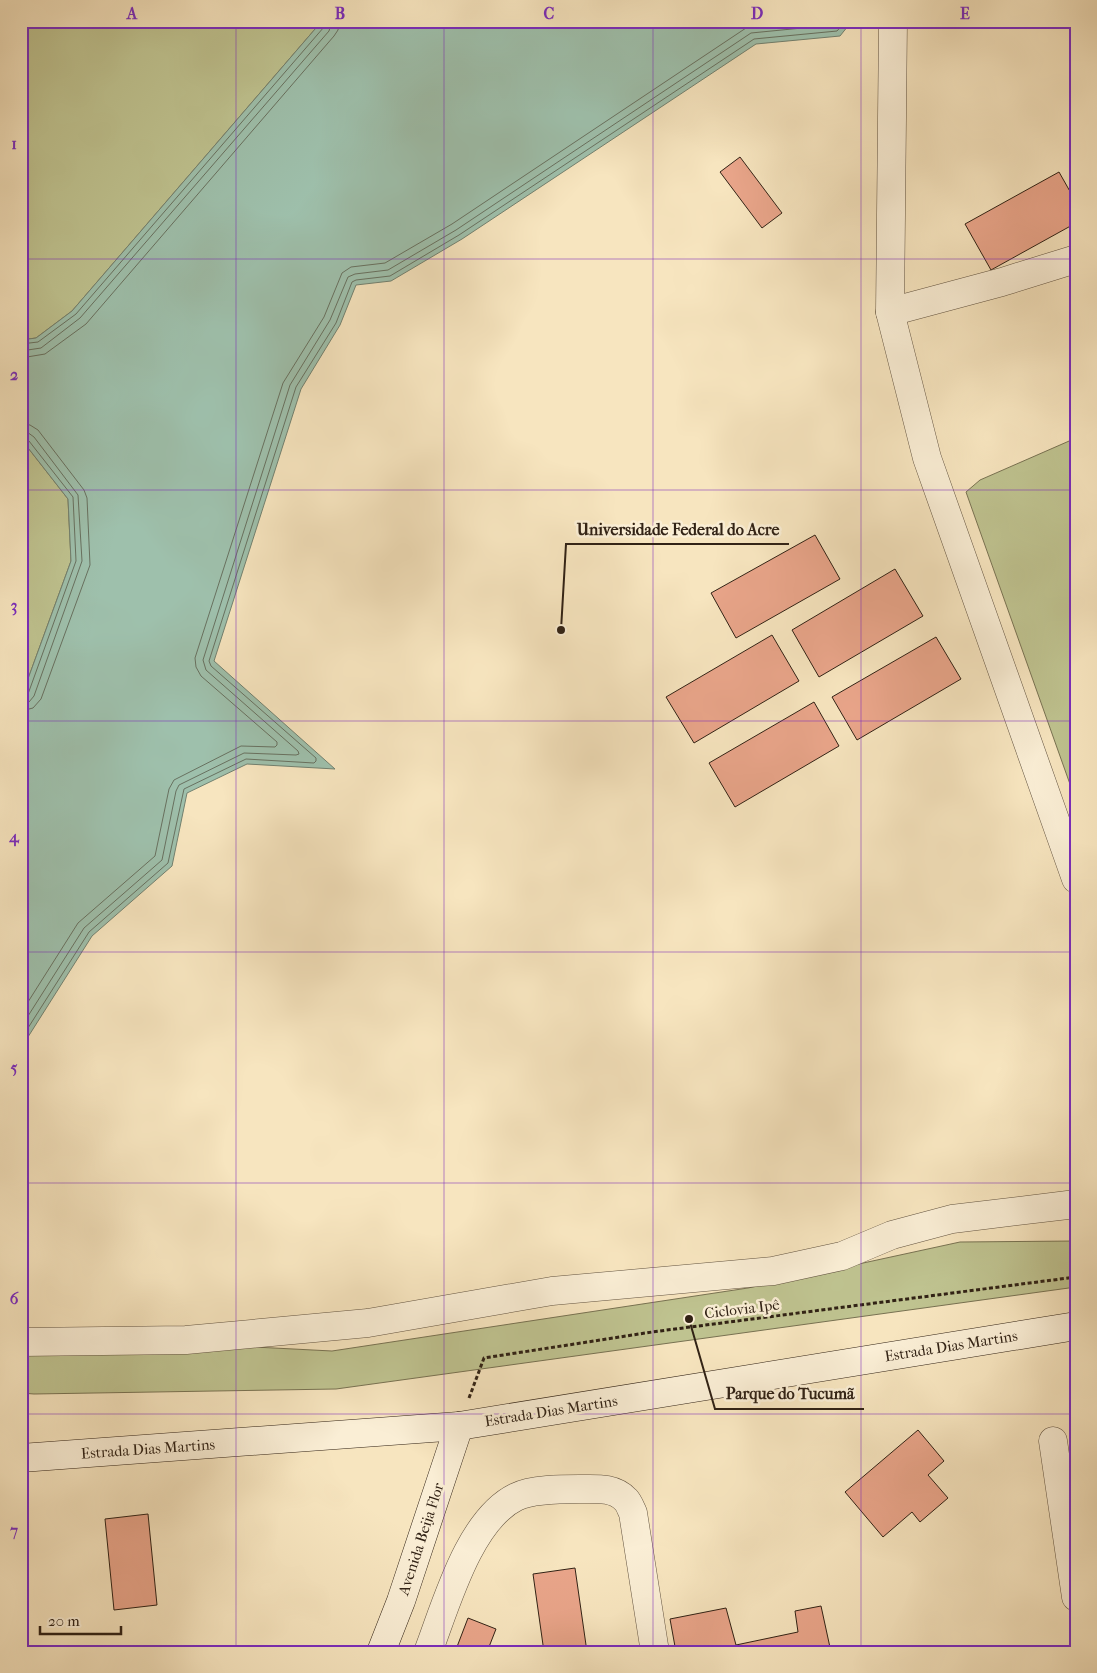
<svg xmlns="http://www.w3.org/2000/svg" width="1097" height="1673" viewBox="0 0 1097 1673" font-family="'IM FELL French Canon',serif">
<rect width="100%" height="100%" fill="#f7e5bf"/>
<filter id="stains"><feTurbulence type="fractalNoise" baseFrequency=".004" numOctaves="4"/><feColorMatrix values="0 0 0 0 .2 0 0 0 0 .09 0 0 0 0 .02 0 0 0 .5 -.17"/></filter>
<radialGradient id="worn" r=".72"><stop offset=".6" stop-color="#630" stop-opacity="0"/><stop offset="1" stop-color="#630" stop-opacity=".3"/></radialGradient>
<!-- green -->
<g fill="#bfc390" stroke="#787252">
<polygon points="21,21 322,21 72,311 36,338 21,340"/>
<polygon points="1076,438 1076,801 966,492 980,480"/>
<polygon points="21,442 25,444 68,499 71,561 21,698"/>
<polygon points="1076,1241 1076,1287 336,1389 34,1394 21,1393 21,1335 332,1351 748,1288 960,1242"/>
</g>
<!-- water -->
<polygon fill="#9ec0ac" stroke="#728170" points="322,21 852,21 840,36 756,44 462,239 391,281 356,285 340,325 301,389 214,661 335,769 247,764 187,793 172,866 92,936 21,1048 21,698 71,561 68,499 25,444 21,442 21,340 36,338 72,311"/>
<g fill="none" stroke-linecap="round" stroke-linejoin="round">
<!-- shore -->
<g stroke="#687160" stroke-width="1">
<polyline points="21,344 38,342 76,314 324,27 325,21"/>
<polyline points="21,351 41,348 80,318 329,31 332,21"/>
<polyline points="21,358 45,354 86,324 334,36 338,30 339,21"/>
<polyline points="21,424 30,425 38,430 84,490 87,498 90,565 41,699 33,708 21,711"/>
<polyline points="21,432 27,432 34,437 78,495 82,561 34,696 29,702 21,704"/>
<polyline points="21,438 29,441 73,497 76,561 28,694 25,697 21,697"/>
<polyline points="21,1013 78,923 155,856 169,789 174,780 241,746 275,747 277,745 277,742 201,676 196,667 195,658 283,383 324,317 342,273 351,267 385,263 452,224 746,28 754,25 794,21"/>
<polyline points="21,1027 84,928 162,860 176,791 179,785 244,753 296,755 299,754 298,751 206,670 203,660 290,385 330,320 348,277 355,274 388,270 456,230 751,33 833,25 838,21"/>
<polyline points="21,1039 89,932 168,863 184,789 246,759 314,763 316,761 316,758 211,666 209,661 296,387 336,323 352,282 356,280 390,276 459,235 754,39 837,31 846,21"/>
</g>
</g>
<!-- building -->
<g fill="#e9a58a" stroke="#312215">
<polygon points="740,157 782,213 762,228 720,172"/>
<polygon points="1059,172 1076,202 1076,223 991,270 965,224"/>
<polygon points="815,535 840,579 736,638 711,593"/>
<polygon points="895,569 923,616 819,677 792,630"/>
<polygon points="772,635 799,681 694,743 666,697"/>
<polygon points="936,637 961,679 857,740 832,697"/>
<polygon points="814,702 839,746 735,807 709,763"/>
<polygon points="918,1430 944,1461 928,1475 948,1498 920,1522 912,1512 883,1537 845,1492"/>
<polygon points="148,1514 157,1605 114,1610 105,1519"/>
<polygon points="575,1568 587,1652 544,1652 533,1574"/>
<polygon points="821,1606 831,1652 676,1652 670,1619 726,1608 736,1645 798,1632 795,1611"/>
<polygon points="468,1618 496,1629 487,1652 455,1652"/>
</g>
<g fill="none" stroke-linecap="round" stroke-linejoin="round">
<defs>
<g id="street">
<polyline points="893,21 890,312 927,458 1076,879"/>
<polyline points="890,312 1002,282 1076,259"/>
<polyline points="21,1342 186,1340 368,1323 552,1291 773,1271 842,1256 892,1235 952,1219 1076,1204"/>
<polyline points="1053,1441 1076,1597"/>
<path d="M428,1652c18,-47 41,-132 88,-155 16,-8 46,-8 64,-8 16,0 34,-2 46,11 3,3 5,9 7,13l22,139"/>
</g>
<g id="secondary">
<polyline points="21,1458 459,1426 1076,1326"/>
<polyline points="381,1652 401,1601 459,1426"/>
</g>
</defs>
<!-- street casing -->
<use href="#street" stroke="#625340" stroke-width="29"/>
<!-- secondary casing -->
<use href="#secondary" stroke="#312215" stroke-width="29"/>
<!-- path -->
<polyline stroke="#312215" stroke-width="3" stroke-dasharray="4 2.5" stroke-linecap="butt" points="469,1398 484,1358 652,1332 1076,1277"/>
<!-- street -->
<use href="#street" stroke="#faeed5" stroke-width="28"/>
<!-- secondary -->
<use href="#secondary" stroke="#faeed5" stroke-width="28"/>
</g>
<!-- grid -->
<path fill="none" stroke="#7b2cbf" stroke-width="1" stroke-opacity="0.55" d="M236,21v1631M444,21v1631M653,21v1631M861,21v1631M21,259h1055M21,490h1055M21,721h1055M21,952h1055M21,1183h1055M21,1414h1055"/>
<g text-anchor="middle" stroke-width="5" stroke-linejoin="round" paint-order="stroke">
<!-- street labels -->
<g font-size="15" fill="#312215" stroke="#faeed5">
<text transform="translate(742 1309) rotate(-7)" y="5">Ciclovia Ipê</text>
<text transform="translate(951 1346) rotate(-9)" y="5">Estrada Dias Martins</text>
<text transform="translate(551 1411) rotate(-9)" y="5">Estrada Dias Martins</text>
<text transform="translate(148 1449) rotate(-4)" y="5">Estrada Dias Martins</text>
<text transform="translate(421 1539) rotate(-72)" y="5">Avenida Beija Flor</text>
</g>
</g>
<!-- callouts -->
<path fill="none" stroke="#312215" stroke-width="2" d="M561 630L566 544H789M689 1319L715 1409H864"/>
<g fill="#312215" stroke="#faeed5" stroke-width="2">
<circle cx="561" cy="630" r="5"/>
<circle cx="689" cy="1319" r="5"/>
</g>
<g font-size="16" text-anchor="middle" font-weight="bold" fill="#312215" stroke="#faeed5" stroke-width="5" stroke-linejoin="round" paint-order="stroke">
<text x="678" y="535">Universidade Federal do Acre</text>
<text x="790" y="1399">Parque do Tucumã</text>
</g>
<!-- margin -->
<rect width="1097" height="1673" fill="none" stroke="#f7e5bf" stroke-width="55"/>
<!-- scale -->
<path d="M40 1626v8h81v-8" fill="none" stroke="#312215" stroke-width="2.5"/>
<text x="48" y="1626" font-size="15" fill="#312215" stroke="#faeed5" stroke-width="4" paint-order="stroke">20 m</text>
<rect x="28" y="28" width="1042" height="1618" fill="none" stroke="#7b2cbf" stroke-width="2"/>
<g font-size="16" text-anchor="middle" font-weight="bold" fill="#7b2cbf">
<text x="132" y="19">A</text>
<text x="340" y="19">B</text>
<text x="549" y="19">C</text>
<text x="757" y="19">D</text>
<text x="965" y="19">E</text>
<text x="14" y="149">1</text>
<text x="14" y="380">2</text>
<text x="14" y="611">3</text>
<text x="14" y="842">4</text>
<text x="14" y="1073">5</text>
<text x="14" y="1304">6</text>
<text x="14" y="1536">7</text>
</g>
<rect width="100%" height="100%" filter="url(#stains)"/>
<rect width="100%" height="100%" fill="url(#worn)"/>
</svg>
